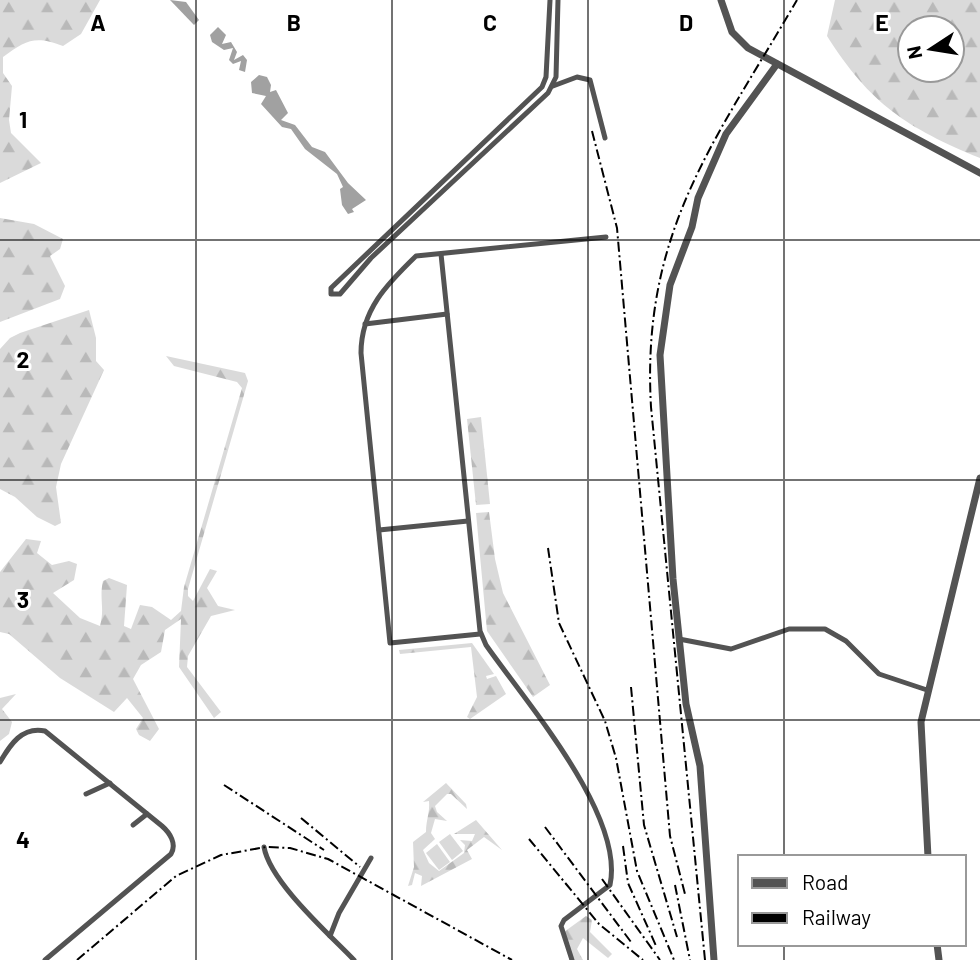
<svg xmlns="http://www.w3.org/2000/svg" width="980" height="960" viewBox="0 0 980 960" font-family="Barlow,sans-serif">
<defs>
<pattern id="forest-firs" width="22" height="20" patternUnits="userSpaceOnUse" patternTransform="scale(1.75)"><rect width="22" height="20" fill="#dadada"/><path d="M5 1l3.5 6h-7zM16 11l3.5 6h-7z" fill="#b9b9b9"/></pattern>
</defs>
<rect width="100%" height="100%" fill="#fff"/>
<!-- forest -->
<g fill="url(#forest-firs)" fill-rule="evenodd">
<path d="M0,0h100l-19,34 -18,12c-28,-11 -37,-6 -60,11v16l9,13 -3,34 2,13 30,30 -41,20z"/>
<path d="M835,0h145v158c-73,-30 -110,-54 -153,-122zM910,28h42v42h-42z"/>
<polygon points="0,218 34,224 63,239 60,249 50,256 65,286 60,299 0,322"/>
<polygon points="89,310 96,338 96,361 104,370 61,464 56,487 61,523 55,526 37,517 15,497 0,489 0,349 10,338 20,333"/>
<path d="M166,356l79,17 3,8 -60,208v7l5,5 17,-32 7,2 -10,17 11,18 17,4 -24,6 -23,40 -1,11 34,45 -7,6 -35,-51 2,-48 -16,11 -4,22 -20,13 -8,14 26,50 -9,12 -11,-6 -3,-6 7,-11 -16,-20 -13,14 -54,-34 -51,-44 -9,-2v-60l26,-33 15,2 -4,12 15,12 17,-4 8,3 -3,16 -21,13 27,25 20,8c5,-18 -1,-28 3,-45l6,-3 18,7 -3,41 7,3 9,-24 12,2 19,13 10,-9 3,-24 58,-199 -5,-6 -63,-16z"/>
<polygon points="481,417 490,504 476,505 467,419"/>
<polygon points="489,512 495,559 503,593 550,685 533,697 487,631 476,513"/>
<polygon points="472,643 494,674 486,676 487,679 496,676 506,694 470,719 467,717 477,697 471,647 400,654 399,650"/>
<polygon points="16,694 2,709 12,722 9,734 0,741 0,698"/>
<path d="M446,783l20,21 1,5 -16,-15h-4l-12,12 2,6 10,9 -12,-2 -4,14 4,6 -12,11 6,13 10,8 25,-18 1,-8 -5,-5 12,1 3,-7h-21l22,-14 26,30 -18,-13 -17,13 5,9 -51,27 1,-10 -7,-3 -3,12 -4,1 6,-19 -1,-25 13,-10c0,-12 4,-19 3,-31l-6,1z"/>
<polygon points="586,916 592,920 590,932 612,954 608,958 583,938 577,949 583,960 569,960 570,946 564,932"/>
</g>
<!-- green -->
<g fill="#dadada">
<polygon points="450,834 463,851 452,860 439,842"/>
<polygon points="437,844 450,862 439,870 426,853"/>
</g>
<!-- water -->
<g fill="#a1a1a1">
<polygon points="170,0 186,2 199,20 194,25"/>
<polygon points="218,27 226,35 222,44 231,42 237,52 234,60 243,55 247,60 245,72 239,70 241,61 233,64 229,60 233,48 224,50 212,42 210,35"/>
<polygon points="259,75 267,77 271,85 270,92 276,90 288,113 281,120 295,125 312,147 325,152 348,183 366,200 352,209 354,212 348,214 342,205 340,189 343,187 337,174 305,149 291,129 282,127 261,104 266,96 252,93 251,82"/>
</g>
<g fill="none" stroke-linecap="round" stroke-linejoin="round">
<!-- minor -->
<g stroke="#535353" stroke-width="5">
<polyline points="550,0 546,77 542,87 331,288 331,294 340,294 371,258 548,93 556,77 558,0"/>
<polyline points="553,86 577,77 590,80 605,138"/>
<path d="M441,254l39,377 6,14c39,56 139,170 124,240l-46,35 -3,6 11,34"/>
<polyline points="365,324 447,314"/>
<polyline points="379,530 468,521"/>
<path d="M480,634l-90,9 -29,-290c0,-43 26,-69 55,-97l190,-19"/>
<polyline points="679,639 731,649 789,629 825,629 846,641 879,674 927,690"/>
<path d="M0,762c10,-17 22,-36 45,-31l117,95c8,7 15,18 9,28l-126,106"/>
<polyline points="86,794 110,783"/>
<polyline points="133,825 147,814"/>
<path d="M264,847c6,35 65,87 90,113"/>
<polyline points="330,936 339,913 371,858"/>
</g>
<!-- tertiary -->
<g stroke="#535353" stroke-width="7">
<polyline points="721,0 732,32 748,48 980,173"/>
<polyline points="928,857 921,722 980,478"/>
<polyline points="937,944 939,960"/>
<polyline points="714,960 700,766 686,704 673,579 660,355 670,285 692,227 698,198 726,134 777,64"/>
</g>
<!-- rail -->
<g stroke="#000" stroke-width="2" stroke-dasharray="10 3.5 2 3.5" stroke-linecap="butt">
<polyline points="592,131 617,228 670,836 685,894"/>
<polyline points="548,548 559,623 605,721 616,758 637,871 674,960"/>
<polyline points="631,687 644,825 677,937"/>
<polyline points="224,785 324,850"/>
<polyline points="301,818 360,867"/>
<polyline points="545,827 631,942"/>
<polyline points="529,839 599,924 643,960"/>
<polyline points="623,846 628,883 657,948"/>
<polyline points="602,879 660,960"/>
<polyline points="675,885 690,960"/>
<polyline points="77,960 176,876 221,855 266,847 290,848 328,859 512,960"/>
<path d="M705,960l-54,-553c-10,-175 63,-264 146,-407"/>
</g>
</g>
<!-- grid -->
<path fill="none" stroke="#000" stroke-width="2" stroke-opacity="0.55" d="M196,0v960M392,0v960M588,0v960M784,0v857M0,240h980M0,480h980M0,720h980M784,944v16"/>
<g font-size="23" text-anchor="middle" font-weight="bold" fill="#000" stroke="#fff" stroke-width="6" stroke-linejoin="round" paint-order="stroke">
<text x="98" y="31">A</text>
<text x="294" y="31">B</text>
<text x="490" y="31">C</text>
<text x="686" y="31">D</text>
<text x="882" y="31">E</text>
<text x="23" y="128">1</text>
<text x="23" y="368">2</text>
<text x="23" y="608">3</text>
<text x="23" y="848">4</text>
</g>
<!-- legend -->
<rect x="738" y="855" width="228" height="91" fill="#ffffff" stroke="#999999" stroke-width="2"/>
<rect x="752" y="878" width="35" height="10" fill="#535353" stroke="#999999" stroke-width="2"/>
<text x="802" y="890" font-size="21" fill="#000000">Road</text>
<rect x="752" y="913" width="35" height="10" fill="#000000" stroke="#999999" stroke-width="2"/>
<text x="802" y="925" font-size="21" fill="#000000">Railway</text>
<!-- north arrow -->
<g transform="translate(931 49) rotate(258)"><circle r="33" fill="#ffffff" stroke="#999999" stroke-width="2"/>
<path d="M0-5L12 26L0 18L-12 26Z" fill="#000000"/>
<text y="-10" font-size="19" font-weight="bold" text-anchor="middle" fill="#000000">N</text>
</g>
</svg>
